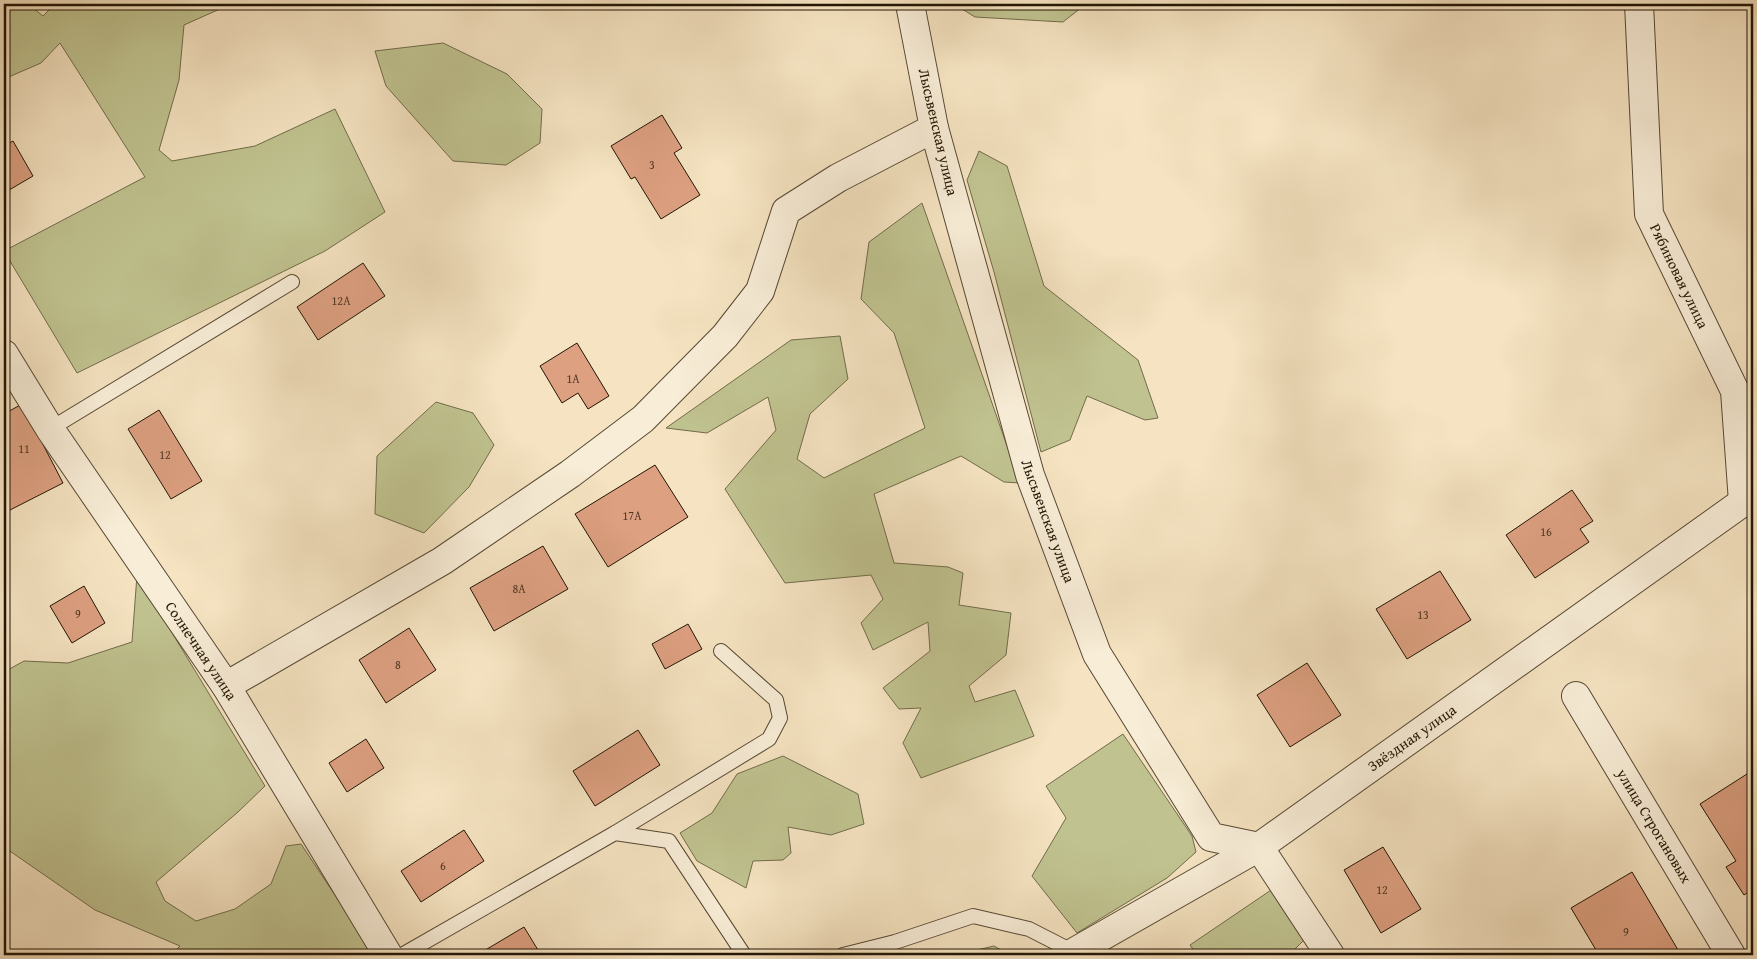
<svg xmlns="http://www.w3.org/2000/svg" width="1757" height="959" viewBox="0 0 1757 959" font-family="'Gentium Book Plus',serif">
<rect width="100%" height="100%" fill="#f5e3c1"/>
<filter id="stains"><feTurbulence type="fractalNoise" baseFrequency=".004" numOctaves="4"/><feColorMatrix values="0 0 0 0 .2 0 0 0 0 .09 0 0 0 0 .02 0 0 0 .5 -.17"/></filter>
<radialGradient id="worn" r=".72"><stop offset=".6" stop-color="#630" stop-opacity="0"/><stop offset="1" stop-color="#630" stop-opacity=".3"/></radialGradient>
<!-- green -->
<g fill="#c0c390" stroke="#716c4a">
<polygon points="4,4 28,4 43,16 55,4 231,4 184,25 179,80 159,150 172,161 255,146 335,109 385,212 325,251 77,373 4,251 145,177 60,43 41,63 4,79"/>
<polygon points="954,4 1086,4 1063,22 975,17"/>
<polygon points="443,43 507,74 542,109 540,143 506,165 453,161 386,86 375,51"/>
<polygon points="979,151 1007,166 1044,286 1138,360 1158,418 1145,420 1087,396 1070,440 1041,452 994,272 967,180"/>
<polygon points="922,203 1020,483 1004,482 961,456 874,494 894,563 948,567 963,573 959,605 1011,613 1006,655 969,686 975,702 1015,690 1034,736 921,778 903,743 921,708 899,709 883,688 930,651 928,622 873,650 861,623 883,599 871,575 785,583 725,489 776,430 768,397 707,433 666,428 791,340 840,336 848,379 810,414 797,459 824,478 925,428 894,333 861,299 869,242"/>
<polygon points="436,402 473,413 494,445 469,487 424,533 375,514 377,456"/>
<polygon points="137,575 265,786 238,812 156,882 165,901 196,921 235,909 271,884 286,846 301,844 375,955 171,955 180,946 95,910 4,847 4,672 24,661 68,663 132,642"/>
<polygon points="1123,734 1192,836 1196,852 1167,878 1077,933 1032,876 1066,818 1046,786"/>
<polygon points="783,756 858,794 864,824 831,835 788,827 791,853 783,860 753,861 746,888 697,861 680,833 712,813 737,774"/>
<polygon points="1280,884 1304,940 1289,955 1197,955 1190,945"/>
<polygon points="994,946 1010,955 956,955"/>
</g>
<!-- building -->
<g fill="#dda081" stroke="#221504">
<polygon points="662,115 682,148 674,153 700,195 661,219 635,177 631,179 611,146"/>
<polygon points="13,141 33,176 4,193 4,146"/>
<polygon points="363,263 385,296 318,340 297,307"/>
<polygon points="577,343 609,396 588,409 578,393 562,403 540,366"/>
<polygon points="22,404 63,483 10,510 4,497 4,414"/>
<polygon points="159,410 202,481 171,499 128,429"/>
<polygon points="655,465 688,517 608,567 575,514"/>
<polygon points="1572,490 1593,521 1580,529 1589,542 1535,578 1506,535"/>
<polygon points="543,546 568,589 494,631 470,588"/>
<polygon points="1440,571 1471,620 1407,659 1376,609"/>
<polygon points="84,586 105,623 72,643 50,606"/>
<polygon points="688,624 702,649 665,669 652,644"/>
<polygon points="409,628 436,670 386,703 359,660"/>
<polygon points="1307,663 1341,715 1290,747 1257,695"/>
<polygon points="638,730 660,765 595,806 573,771"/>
<polygon points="366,739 384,768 347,792 329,763"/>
<polygon points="1747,774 1753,783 1753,889 1744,895 1726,867 1736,861 1700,804"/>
<polygon points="464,830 484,861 421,902 401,871"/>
<polygon points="1383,847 1421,909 1381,933 1344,870"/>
<polygon points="1632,872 1681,955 1599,955 1571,908"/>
<polygon points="524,927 541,955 477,955"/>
</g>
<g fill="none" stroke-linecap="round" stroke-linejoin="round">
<defs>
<g id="service">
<polyline points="50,429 292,282"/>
<polyline points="615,833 769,739 780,718 776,700 721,651"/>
<polyline points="402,955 615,833 669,841 744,955"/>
<polyline points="843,955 895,942 973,916 1029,929 1074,952"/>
</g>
<g id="minor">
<polyline points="910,4 934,128 1030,475 1097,654 1211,837 1259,847 1330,955"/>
<polyline points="1639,4 1649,214 1735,391 1743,502 1753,504"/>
<polyline points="4,354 50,429 226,686 388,955"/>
<polyline points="226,686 442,561 570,474 643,419 725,336 760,291 786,211 838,178 934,128"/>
<polyline points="1576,696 1731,955"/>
<polyline points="1069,955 1259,847 1743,502"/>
</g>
</defs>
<!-- service casing -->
<use href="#service" stroke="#574833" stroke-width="16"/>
<!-- minor casing -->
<use href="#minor" stroke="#574833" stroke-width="30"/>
<!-- service -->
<use href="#service" stroke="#f8edd7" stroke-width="14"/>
<!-- minor -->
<use href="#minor" stroke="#f8edd7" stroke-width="28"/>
</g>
<g text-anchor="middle" stroke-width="4" stroke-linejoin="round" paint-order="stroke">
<!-- number labels -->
<g font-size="12" fill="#513823">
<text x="652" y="169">3</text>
<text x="341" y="305">12А</text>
<text x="573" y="383">1А</text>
<text x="24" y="453">11</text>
<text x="165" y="459">12</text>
<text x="632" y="520">17А</text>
<text x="1546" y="536">16</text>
<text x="519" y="593">8А</text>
<text x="78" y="618">9</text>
<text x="1423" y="619">13</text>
<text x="398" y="669">8</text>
<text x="443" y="870">6</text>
<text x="1382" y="894">12</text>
<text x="1626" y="936">9</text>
</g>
<!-- street labels -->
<g font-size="15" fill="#221504" stroke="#f8edd7">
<text transform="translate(938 132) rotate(77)" y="5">Лысьвенская улица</text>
<text transform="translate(1679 276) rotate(64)" y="5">Рябиновая улица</text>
<text transform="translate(1048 521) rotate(70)" y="5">Лысьвенская улица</text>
<text transform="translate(201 651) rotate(56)" y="5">Солнечная улица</text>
<text transform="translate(1412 738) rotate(-35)" y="5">Звёздная улица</text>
<text transform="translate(1654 826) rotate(59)" y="5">улица Строгановых</text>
</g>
</g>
<!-- margin -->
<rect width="1757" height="959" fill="none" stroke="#f5e3c1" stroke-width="20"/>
<rect x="5" y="5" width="1747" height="949" fill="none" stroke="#221504" stroke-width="2.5"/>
<rect x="10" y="10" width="1737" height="939" fill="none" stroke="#221504"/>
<rect width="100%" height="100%" filter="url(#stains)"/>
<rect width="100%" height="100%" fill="url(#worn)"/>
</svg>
